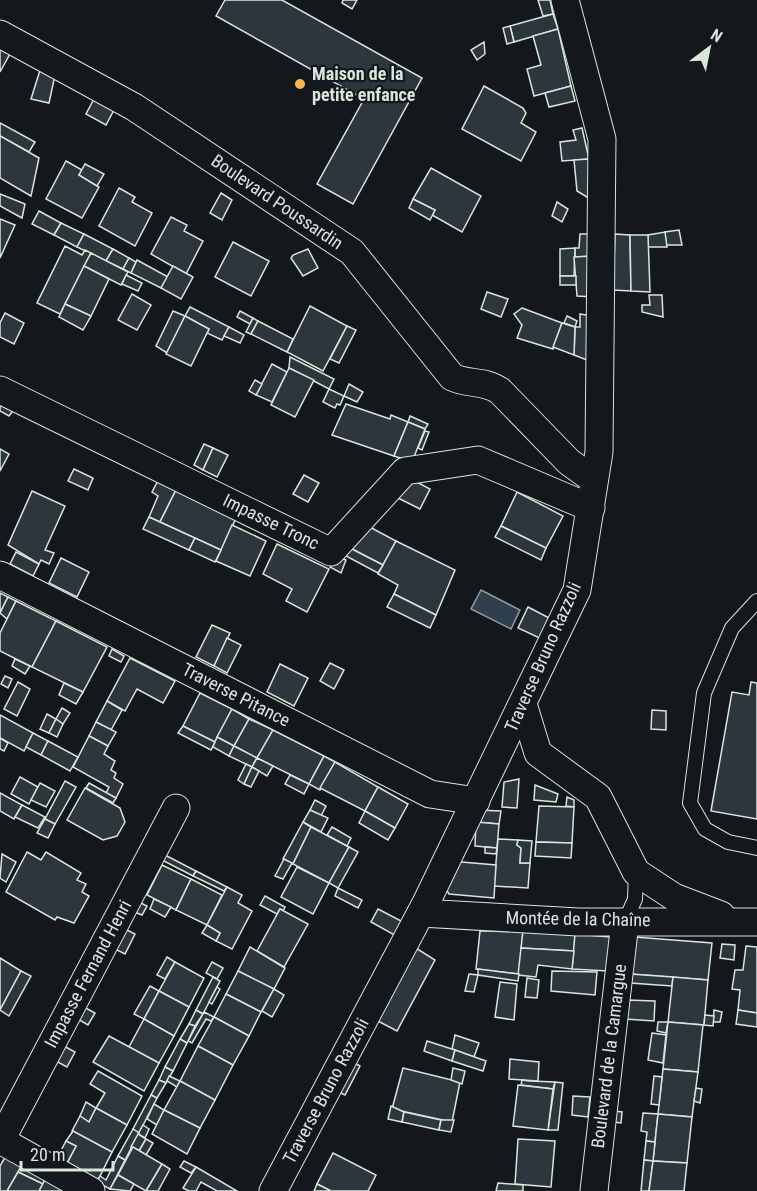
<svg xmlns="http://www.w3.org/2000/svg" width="757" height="1191" viewBox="0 0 757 1191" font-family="'Roboto Condensed',sans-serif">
<rect width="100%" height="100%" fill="#14181c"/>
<!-- water -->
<polygon fill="#2f3f4d" stroke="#939e99" stroke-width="1.5" points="481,590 520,610 511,629 471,609"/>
<!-- building -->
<g fill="#2c363c" stroke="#d8e6dc" stroke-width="1.5">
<polygon points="225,0 282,0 422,78 353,204 317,184 364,99 216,16"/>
<polygon points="343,0 357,0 352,9 342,3"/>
<polygon points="538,0 550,0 553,14 543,16"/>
<polygon points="553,14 558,29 514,42 510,26"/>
<polygon points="510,26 514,42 507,44 503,28"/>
<polygon points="558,29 571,86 534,96 527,69 541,65 533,36"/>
<polygon points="484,42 485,54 477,60 471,50"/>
<polygon points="0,46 11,52 0,72"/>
<polygon points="41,67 55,75 49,103 31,99"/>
<polygon points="484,86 523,108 526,113 521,123 536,132 521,161 462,129"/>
<polygon points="571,86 575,101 549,107 545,93"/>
<polygon points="95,97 115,108 106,125 86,114"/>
<polygon points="0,123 35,142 29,152 0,136"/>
<polygon points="582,128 589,159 562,161 560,142 576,140 573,130"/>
<polygon points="0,136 39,158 31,196 0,178"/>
<polygon points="589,159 592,200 577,191 574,160"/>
<polygon points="66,161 82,170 79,175 99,187 82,218 46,199"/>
<polygon points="85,164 104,174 97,186 79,175"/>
<polygon points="431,168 481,196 462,232 432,215 435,210 413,199"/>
<polygon points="119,188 135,197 132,202 152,213 135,246 99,226"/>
<polygon points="221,193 232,200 222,220 210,213"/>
<polygon points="0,194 25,204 22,218 0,206"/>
<polygon points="413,199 435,210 430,220 409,208"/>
<polygon points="557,202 568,209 562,222 552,216"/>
<polygon points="39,211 61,223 54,235 32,224"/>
<polygon points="171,217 187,225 184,231 203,241 186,274 151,254"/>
<polygon points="0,219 15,225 0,258"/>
<polygon points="61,223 84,234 77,247 54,235"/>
<polygon points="679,230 682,245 666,245 665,232"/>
<polygon points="665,232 667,247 648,247 648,235"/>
<polygon points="84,234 113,249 106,261 77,247"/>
<polygon points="580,234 592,234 593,256 575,257 575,248 579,248"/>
<polygon points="615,234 630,235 631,291 613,290"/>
<polygon points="630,235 648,235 650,292 631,291"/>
<polygon points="233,242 269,261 251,296 215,277"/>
<polygon points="65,246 82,255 85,250 91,253 60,314 37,303"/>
<polygon points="575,248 574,276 560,276 560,249"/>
<polygon points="113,249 129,258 123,269 106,261"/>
<polygon points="308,249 318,268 303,276 291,258 293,255"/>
<polygon points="91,253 128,272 121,285 84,266"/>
<polygon points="593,256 593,297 577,296 574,257"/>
<polygon points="129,258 136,262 131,273 123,269"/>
<polygon points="137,260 168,277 161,288 131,273"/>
<polygon points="84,266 109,279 91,316 65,304"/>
<polygon points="173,266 193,277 181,299 161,288"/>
<polygon points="126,275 142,283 138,291 122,284"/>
<rect x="560" y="276" width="16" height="9"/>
<polygon points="487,292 508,299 501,317 481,309"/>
<polygon points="132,294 151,305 137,330 118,320"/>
<polygon points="649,295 662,295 663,317 642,312 642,305 650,305"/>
<polygon points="65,304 91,316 83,330 59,317"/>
<polygon points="310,306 347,326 323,371 287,352"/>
<polygon points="190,307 229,327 222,340 207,333 209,329 185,316"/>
<polygon points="522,308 562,323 553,349 517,338 522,325 514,314"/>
<polygon points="173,311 185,316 167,353 156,346"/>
<polygon points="240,311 253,318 250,324 237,317"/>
<polygon points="5,313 24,323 14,344 0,337 0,323"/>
<polygon points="580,314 592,316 592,362 574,355 575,327 580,327"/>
<polygon points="185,316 209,329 191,366 166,354"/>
<polygon points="567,316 577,321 575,327 564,323"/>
<polygon points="253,318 258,321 251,334 246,332"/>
<polygon points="258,321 293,339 287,352 251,334"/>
<polygon points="562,323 575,327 574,355 553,347"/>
<polygon points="347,326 356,330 339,363 330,359"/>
<polygon points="229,327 244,335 240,343 224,336"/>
<polygon points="290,357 334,379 329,389 289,368"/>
<polygon points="272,364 287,372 272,402 256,395"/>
<polygon points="289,368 314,380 295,417 271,405"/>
<polygon points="255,380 262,384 256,395 249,391"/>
<polygon points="349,384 363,392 357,402 344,396"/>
<polygon points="329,389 344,396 340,405 337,404 335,408 323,402"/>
<polygon points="0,394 18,404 9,416 0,411"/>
<polygon points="346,404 390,419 391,415 408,422 394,456 332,435"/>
<polygon points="410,416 428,424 425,429 408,422"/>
<polygon points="408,422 425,429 412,462 394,456"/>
<polygon points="425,431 429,432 422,450 418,448"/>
<polygon points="204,444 213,448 203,470 194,465"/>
<polygon points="213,448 228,455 217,477 203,470"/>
<polygon points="0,449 9,454 0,471"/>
<polygon points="74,469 93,478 88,490 68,481"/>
<polygon points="304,475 319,483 308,502 293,494"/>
<polygon points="160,477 178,486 160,522 149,517 158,496 152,492"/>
<polygon points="411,479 430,489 420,509 394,496"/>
<polygon points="178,486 238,514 221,550 160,522"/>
<polygon points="32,491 65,506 45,550 54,553 49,564 41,560 39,564 8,545"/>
<polygon points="517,492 563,516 546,548 501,526"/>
<polygon points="149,517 195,538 189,550 143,529"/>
<polygon points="232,525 266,541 250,576 216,561"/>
<polygon points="366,525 396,541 383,565 350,548"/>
<polygon points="501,526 546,548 541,560 495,537"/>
<polygon points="195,538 221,550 215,562 189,550"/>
<polygon points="396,541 455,570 436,615 394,594 398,585 378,574"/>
<polygon points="277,544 329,569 307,612 286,601 292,589 263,574"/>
<polygon points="350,548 383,565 378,573 346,556"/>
<polygon points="16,552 39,564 33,576 10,564"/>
<polygon points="336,556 346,560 341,573 330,567"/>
<polygon points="61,558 89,572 77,597 49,583"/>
<polygon points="0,593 8,597 0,613"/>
<polygon points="394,594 436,615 430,628 387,607"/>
<polygon points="8,597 16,601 7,619 0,613"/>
<polygon points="16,601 56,621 32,667 0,651 0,633"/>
<polygon points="528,607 555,621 546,641 518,628"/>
<polygon points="56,621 107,647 83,692 32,667"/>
<polygon points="212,625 230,633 214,666 196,657"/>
<polygon points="227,638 241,645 227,673 214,666"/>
<polygon points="112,649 124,656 121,662 109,656"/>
<polygon points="130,658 175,681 163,703 137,689 125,711 107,701"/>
<polygon points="15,659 30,666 25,674 12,666"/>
<polygon points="330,663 344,670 334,689 320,681"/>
<polygon points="280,664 308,678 294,706 267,692"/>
<polygon points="5,676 12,679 8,688 1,684"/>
<polygon points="18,682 30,689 17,716 4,709"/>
<polygon points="751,682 757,683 757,819 711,811 732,692 749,695"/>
<polygon points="64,683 83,692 76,704 59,695"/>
<polygon points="200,693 232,709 215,742 183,726"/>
<polygon points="107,701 122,710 111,730 96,722"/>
<polygon points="62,708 70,713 63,724 56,719"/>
<polygon points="232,709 249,719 234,746 217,737"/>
<polygon points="652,710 666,711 666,730 651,729"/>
<polygon points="47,714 56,719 49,733 40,729"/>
<polygon points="0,715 33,733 24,751 0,738"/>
<polygon points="56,719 63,724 57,737 49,733"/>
<polygon points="249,719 273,730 257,758 234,746"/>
<polygon points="96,722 116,732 108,746 89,736"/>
<polygon points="183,726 215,742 211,750 178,733"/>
<polygon points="273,730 324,756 309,784 257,758"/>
<polygon points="33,733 48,741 41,755 26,747"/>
<polygon points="89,736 108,746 104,754 115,761 111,770 116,773 114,778 123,784 116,798 106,793 109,787 73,767"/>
<polygon points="217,737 234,746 229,756 213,747"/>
<polygon points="0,738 8,743 4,751 0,749"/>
<polygon points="48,741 78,757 70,771 41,755"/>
<polygon points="234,746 257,758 252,767 229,756"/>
<polygon points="324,756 335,762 320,790 309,784"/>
<polygon points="257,758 273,766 267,776 252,767"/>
<polygon points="335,762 378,787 365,811 320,788"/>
<polygon points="246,764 252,767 244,784 238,780"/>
<polygon points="252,767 259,771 251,787 244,784"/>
<polygon points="290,775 309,784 304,794 285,784"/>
<polygon points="20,777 38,787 29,804 11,794"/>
<polygon points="519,779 517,808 502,807 504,782"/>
<polygon points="65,781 76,787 55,824 45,819"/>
<polygon points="40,783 55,791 46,807 31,800"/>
<polygon points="89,783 116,798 113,803 86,788"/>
<polygon points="535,785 558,794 556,802 534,800"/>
<polygon points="378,787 408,804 395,828 365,811"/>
<polygon points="85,788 120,808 125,822 117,836 103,840 67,820"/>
<polygon points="0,793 22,805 14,819 0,811"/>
<polygon points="567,797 574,800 574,807 566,806"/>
<polygon points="315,800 326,806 321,816 310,810"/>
<polygon points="22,805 45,817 38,828 15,817"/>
<polygon points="539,806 574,807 572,843 536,842"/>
<polygon points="310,810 328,818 321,832 303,822"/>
<polygon points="477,810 501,811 499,824 476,822"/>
<polygon points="365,811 395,828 388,840 359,823"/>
<polygon points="45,819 55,824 48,838 37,833"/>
<polygon points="303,822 311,827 293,864 283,859"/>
<polygon points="476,822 499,824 497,848 475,846"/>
<polygon points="311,827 349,847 329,883 293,864"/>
<polygon points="332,827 351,838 347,846 327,835"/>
<polygon points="498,839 518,840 517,845 521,848 520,863 530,863 528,888 494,886"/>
<polygon points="518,840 532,841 530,863 520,863 521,848 517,845"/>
<polygon points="536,842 572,843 571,858 535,856"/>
<polygon points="349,847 358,852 338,888 329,883"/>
<polygon points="485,847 497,848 496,854 485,853"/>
<polygon points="27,852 41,860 46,852 81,873 77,880 86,884 82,892 89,896 74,923 57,917 55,920 6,892"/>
<polygon points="2,854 16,862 6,882 0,878"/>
<polygon points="163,854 196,871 193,876 160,859"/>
<polygon points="284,859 292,863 283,879 275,876"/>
<polygon points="450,861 496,865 494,898 449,894 441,881"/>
<polygon points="162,865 191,879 176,910 147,895"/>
<polygon points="297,867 329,883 313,914 281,897"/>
<polygon points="196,871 227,887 224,891 193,876"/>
<polygon points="191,879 222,895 207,925 176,910"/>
<polygon points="227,887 242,895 238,903 252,911 232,949 216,941 220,933 207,925"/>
<polygon points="338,888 362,900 358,908 335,896"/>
<polygon points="265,896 285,907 283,911 280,909 277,914 260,905"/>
<polygon points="154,899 171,907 165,917 150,909"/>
<polygon points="137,901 147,906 142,915 132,911"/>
<polygon points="280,909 308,924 284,967 257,951"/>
<polygon points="378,909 405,923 398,937 371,922"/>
<polygon points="207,925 220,933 216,941 202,933"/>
<polygon points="123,928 135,934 125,954 113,948"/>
<polygon points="480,931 523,931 519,974 476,969"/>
<polygon points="523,931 575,934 574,951 521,948"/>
<polygon points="575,934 611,937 608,971 572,969"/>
<polygon points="634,937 712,943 708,980 630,974"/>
<polygon points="722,944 735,945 734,960 720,958"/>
<polygon points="411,945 435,960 397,1031 372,1018"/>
<polygon points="746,946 757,947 757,1013 738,1010 740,990 732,989 735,970 743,970"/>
<polygon points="250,947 285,968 274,989 238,971"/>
<polygon points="521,948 574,951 572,969 538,965 536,977 518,975"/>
<polygon points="167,957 175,962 165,979 157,975"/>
<polygon points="0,958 21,971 0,1010"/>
<polygon points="175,962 204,978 189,1007 159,991"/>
<polygon points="212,962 223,968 217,979 206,973"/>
<polygon points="478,969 519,974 518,981 478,975"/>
<polygon points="21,971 31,976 9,1016 0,1010"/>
<polygon points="238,971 274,989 261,1012 226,994"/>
<polygon points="552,971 597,972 595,995 551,991"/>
<polygon points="469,974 478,975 474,992 465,991"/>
<polygon points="630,974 673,977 672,986 630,983"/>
<polygon points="213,977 220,981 203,1014 196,1010"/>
<polygon points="673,977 708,980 704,1025 668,1022"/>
<polygon points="527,978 539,980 537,998 525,997"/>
<polygon points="500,982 517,984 514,1020 495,1017"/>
<polygon points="150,986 159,991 144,1019 134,1014"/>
<polygon points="217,987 220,989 212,1004 209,1002"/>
<polygon points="274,989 284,995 272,1017 262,1011"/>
<polygon points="159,991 189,1007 174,1036 144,1019"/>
<polygon points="226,994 261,1012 249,1036 214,1017"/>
<polygon points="627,1000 655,1001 654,1021 625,1019"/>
<polygon points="82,1006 95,1013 88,1025 76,1018"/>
<polygon points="196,1010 203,1014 195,1026 189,1024"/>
<polygon points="714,1010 722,1012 720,1022 713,1022"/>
<polygon points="738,1010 757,1013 757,1027 736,1024"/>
<polygon points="204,1012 214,1017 211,1021 206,1019 192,1043 188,1041"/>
<polygon points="705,1015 714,1016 713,1026 704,1025"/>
<polygon points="214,1017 249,1036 233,1065 198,1046"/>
<polygon points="144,1019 174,1036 159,1063 129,1047"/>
<polygon points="658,1022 668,1022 666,1033 657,1031"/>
<polygon points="668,1022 703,1025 698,1072 663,1069"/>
<polygon points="189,1024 195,1026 187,1043 180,1039"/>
<polygon points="652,1033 666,1035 663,1063 648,1060"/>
<polygon points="455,1035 479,1043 474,1057 452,1049"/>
<polygon points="109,1036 159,1063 144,1091 93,1062"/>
<polygon points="180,1039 187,1043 173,1071 165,1067"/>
<polygon points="427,1041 455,1050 452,1061 424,1051"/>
<polygon points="62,1045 75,1052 67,1067 54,1060"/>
<polygon points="198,1046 233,1065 215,1100 180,1081"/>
<polygon points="455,1050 486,1061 483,1071 452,1061"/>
<polygon points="510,1059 539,1062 538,1081 509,1079"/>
<polygon points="350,1060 360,1066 345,1095 334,1090"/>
<polygon points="165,1067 173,1071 166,1083 159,1080"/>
<polygon points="403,1068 460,1082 452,1122 392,1109"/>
<polygon points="453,1068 465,1071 462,1084 451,1080"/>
<polygon points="663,1069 698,1072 692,1117 658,1114"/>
<polygon points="98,1071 142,1096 127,1125 96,1108 105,1093 90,1084"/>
<polygon points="169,1076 180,1081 177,1087 167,1081"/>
<polygon points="654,1076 662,1077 659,1105 651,1104"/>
<polygon points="159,1080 166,1083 157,1098 151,1095"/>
<polygon points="522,1080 529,1081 555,1082 553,1089 521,1085"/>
<polygon points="180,1081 215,1100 200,1128 164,1110"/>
<polygon points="555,1082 563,1083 558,1130 548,1130"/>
<polygon points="518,1085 553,1089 548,1130 513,1126"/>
<polygon points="696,1088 702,1089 700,1103 694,1101"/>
<polygon points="151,1095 157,1098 139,1133 133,1129"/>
<polygon points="573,1096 590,1097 588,1117 572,1115"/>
<polygon points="86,1102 96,1108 89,1122 80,1116"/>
<polygon points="154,1104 164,1110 157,1125 147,1119"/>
<polygon points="391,1106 404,1112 402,1122 388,1119"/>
<polygon points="96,1108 127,1125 112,1152 72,1131 80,1116 89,1122"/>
<polygon points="164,1110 200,1128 187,1154 152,1134"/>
<polygon points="615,1111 622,1112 621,1123 614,1122"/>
<polygon points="404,1112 441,1120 439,1130 402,1122"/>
<polygon points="643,1113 658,1114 655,1142 646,1141 647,1132 641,1131"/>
<polygon points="658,1114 692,1117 687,1163 653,1161"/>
<polygon points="441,1120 454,1120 451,1132 439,1130"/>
<polygon points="143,1125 149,1129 145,1138 138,1134"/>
<polygon points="133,1129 139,1133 125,1160 118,1156"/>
<polygon points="73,1131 112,1152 97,1182 66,1165 76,1146 66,1141"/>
<polygon points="138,1134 146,1139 139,1151 131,1147"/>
<polygon points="146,1139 153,1143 146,1155 139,1151"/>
<polygon points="518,1139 555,1141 551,1187 515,1184"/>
<polygon points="66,1141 76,1146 66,1165 56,1160"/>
<polygon points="646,1141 655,1142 653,1161 644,1160"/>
<polygon points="133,1147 162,1164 146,1191 118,1175"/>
<polygon points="333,1153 376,1175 368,1191 331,1191 317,1184"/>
<polygon points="7,1154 23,1163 7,1191 0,1191 0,1166"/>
<polygon points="118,1156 125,1160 110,1189 97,1182 100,1176 106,1180"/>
<polygon points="644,1160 653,1161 649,1191 641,1191"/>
<polygon points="184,1161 196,1167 191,1173 180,1167"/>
<polygon points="653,1161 687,1163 684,1191 649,1191"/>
<polygon points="23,1163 47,1176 43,1184 18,1172"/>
<polygon points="162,1164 170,1169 158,1191 146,1191"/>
<polygon points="196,1167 237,1191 217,1191 201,1182 196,1191 189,1191 183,1188"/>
<polygon points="18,1172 43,1184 39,1191 7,1191"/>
<polygon points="118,1175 134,1184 130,1191 110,1189"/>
<polygon points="47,1176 71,1191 39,1191"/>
<polygon points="498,1183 523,1185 523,1191 496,1191"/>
<polygon points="317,1184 331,1191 314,1191"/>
</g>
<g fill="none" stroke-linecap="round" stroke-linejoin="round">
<defs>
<g id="service">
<polyline points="757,601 732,628 704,693 690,803 705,829 728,842 757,848"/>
<polyline points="625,922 635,899 636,872"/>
</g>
<g id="minor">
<path d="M0,34l134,73 218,145 100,125c17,8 33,3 48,14l69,71 25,18"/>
<polyline points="0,390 331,552 405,471 478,460 591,508"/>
<polyline points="0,575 430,794 476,801"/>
<polyline points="523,704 538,753 598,797 636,872 674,897 721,915"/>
<polyline points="421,913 578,922 757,922"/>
<polyline points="0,1140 91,1191"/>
<polyline points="1,1140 176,808"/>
<polyline points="273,1191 426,903 577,590 599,452 602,139 565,0"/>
<polyline points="594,1191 625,922"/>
</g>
</defs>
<!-- service casing -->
<use href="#service" stroke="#d8e6dc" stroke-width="16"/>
<!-- minor casing -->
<use href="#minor" stroke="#d8e6dc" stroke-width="29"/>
<!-- service -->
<use href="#service" stroke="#14181c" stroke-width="14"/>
<!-- minor -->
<use href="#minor" stroke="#14181c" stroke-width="27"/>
</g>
<!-- markers -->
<circle fill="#ffb74d" stroke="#14181c" stroke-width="2" cx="300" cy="84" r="6"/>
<g text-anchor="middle" stroke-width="4.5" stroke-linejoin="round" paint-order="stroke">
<!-- poi labels -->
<g font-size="18" font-weight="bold" fill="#d8e6dc" stroke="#14181c" text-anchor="start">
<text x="312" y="80">Maison de la<tspan x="312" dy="21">petite enfance</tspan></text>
</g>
<!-- street labels -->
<g font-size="18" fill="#d8e6dc" stroke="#14181c">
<text transform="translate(277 202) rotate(34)" y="6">Boulevard Poussardin</text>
<text transform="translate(271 522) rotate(26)" y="6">Impasse Tronc</text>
<text transform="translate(543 657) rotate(-66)" y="6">Traverse Bruno Razzoli</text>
<text transform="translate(236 695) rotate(27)" y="6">Traverse Pitance</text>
<text transform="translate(578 919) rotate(1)" y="6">Montée de la Chaîne</text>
<text transform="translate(88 974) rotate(-62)" y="6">Impasse Fernand Henri</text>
<text transform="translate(609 1056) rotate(-83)" y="6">Boulevard de la Camargue</text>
<text transform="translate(326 1091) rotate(-62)" y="6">Traverse Bruno Razzoli</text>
</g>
</g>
<!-- north arrow -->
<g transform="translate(709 48) rotate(32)" stroke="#14181c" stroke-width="4.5" paint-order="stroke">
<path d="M0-4.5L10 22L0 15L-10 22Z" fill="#d8e6dc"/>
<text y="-9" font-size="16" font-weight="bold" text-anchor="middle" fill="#d8e6dc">N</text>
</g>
<!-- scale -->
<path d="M21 1161v9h92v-9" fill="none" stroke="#d8e6dc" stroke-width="3"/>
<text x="30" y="1161" font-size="18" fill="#d8e6dc" stroke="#14181c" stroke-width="4.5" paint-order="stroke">20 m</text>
</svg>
